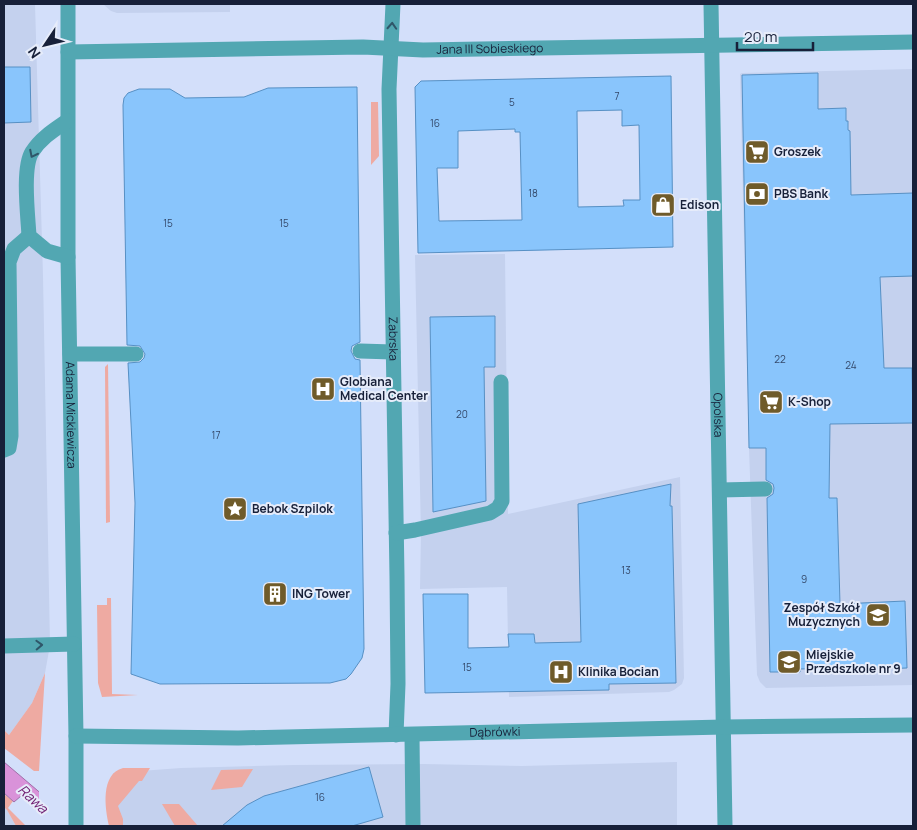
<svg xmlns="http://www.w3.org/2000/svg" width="917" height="830" viewBox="0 0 917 830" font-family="Manrope,sans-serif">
<rect width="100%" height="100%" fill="#d3dffa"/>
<!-- built -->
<g fill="#c4d1ee">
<polygon points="4,4 35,4 43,276 50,645 45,673 32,703 9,735 4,730"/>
<polygon points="103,4 230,4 230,12 117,13 111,11"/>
<polygon points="913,69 913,685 766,688 760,682 757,675 749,448 740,74 742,73"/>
<polygon points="505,254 508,514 680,477 684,678 682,684 674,690 669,692 509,697 507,587 420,589 421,534 415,255"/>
<polygon points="677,762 677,826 119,826 113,773 181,768 294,765 424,764 522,766"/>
<polygon points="4,807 7,810 16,826 4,826"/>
</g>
<!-- green -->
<g fill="#eeaaa2">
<polygon points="371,102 378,102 379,156 371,165"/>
<polygon points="108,364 110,522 106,523 105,367"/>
<polygon points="107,598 111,598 112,694 138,695 102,697 98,683 97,605 107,605"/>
<polygon points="45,673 39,771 34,771 4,748 4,730 9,735 32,703"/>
<path d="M123,768h27l-8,13h-3l-21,25 5,13v7h-14c-4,-17 -9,-52 14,-58z"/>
<polygon points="253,769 242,787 211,790 221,770"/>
<polygon points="4,794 13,801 8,808 26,826 16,826 7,810 4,807"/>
<polygon points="162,804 179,804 198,826 175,826"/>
</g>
<!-- water -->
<polygon fill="#d992d9" stroke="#9f70a9" points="4,762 44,796 51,822 21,796 14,802 4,793"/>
<!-- pier -->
<polygon fill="#d3dffa" points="39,789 62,812 73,826 51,826 39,815"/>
<!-- building -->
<g fill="#89c5fc" stroke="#5790c4" fill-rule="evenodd">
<polygon points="4,67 30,67 31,122 4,123"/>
<polygon points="818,73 818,109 846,108 846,121 848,121 848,130 850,131 851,195 913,193 913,276 880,277 884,368 912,368 913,423 830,424 829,498 837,498 840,604 905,601 907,668 877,669 877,667 800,669 800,672 770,672 767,498 773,494 774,488 773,484 766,480 766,448 749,448 742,75"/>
<path d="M671,76l2,171 -255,6 -3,-166 6,-6zM622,110v16l17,-1 1,75h-17l1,6 -46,1 -1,-96zM515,129v3h5l2,88 -83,1 -2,-53h21v-37z"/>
<polygon points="357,87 360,342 352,346 351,351 355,359 360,360 364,649 362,658 351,674 346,679 330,683 160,684 131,674 135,503 128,363 140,362 144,358 145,354 140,346 127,345 123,105 124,98 128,93 139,89 170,89 185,98 244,97 268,88"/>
<polygon points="495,316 495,367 484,367 486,501 433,512 430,317"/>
<polygon points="671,484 670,506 672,506 676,683 609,684 609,690 425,693 423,594 468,594 468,648 509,647 508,634 534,634 535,643 581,642 578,504"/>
<polygon points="369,767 383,817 352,826 222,826 247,805 264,796"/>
</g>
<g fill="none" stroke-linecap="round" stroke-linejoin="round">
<!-- minor -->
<g stroke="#52a7b2" stroke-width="15">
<path id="s1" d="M68,4v253l8,479v90"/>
<path id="s2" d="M393,4l-4,85 8,487 1,108 -2,51"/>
<path id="s3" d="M711,4l14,822"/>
<path id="s4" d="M68,52l295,-5 60,3 490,-8"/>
<path d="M67,121c-13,9 -26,17 -35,31 -10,16 -4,64 -3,84l18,15 21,6"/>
<polyline points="360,351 393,352"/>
<polyline points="70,354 136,354"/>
<polyline points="4,450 9,448 11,436 9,262 14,249 29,236"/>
<polyline points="720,490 765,489"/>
<polyline points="396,533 415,530 490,513 498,508 502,501 501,382"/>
<polyline points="4,646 74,644"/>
<polyline points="412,735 413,826"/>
<path id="s5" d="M76,736l162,2 486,-11 189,-2"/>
</g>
</g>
<!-- one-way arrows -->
<defs><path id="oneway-chevron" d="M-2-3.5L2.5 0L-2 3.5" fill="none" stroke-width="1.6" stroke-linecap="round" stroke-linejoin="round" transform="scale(1.25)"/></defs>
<g stroke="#2f5669">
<use href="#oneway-chevron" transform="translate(392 26) rotate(-87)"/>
<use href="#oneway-chevron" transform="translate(33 154) rotate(117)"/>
<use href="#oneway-chevron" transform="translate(39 645) rotate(-2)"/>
</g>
<!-- icons -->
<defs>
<symbol id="supermarket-square" viewBox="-11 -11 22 22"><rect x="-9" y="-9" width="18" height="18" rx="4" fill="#6f5b2a" stroke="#e6ecfa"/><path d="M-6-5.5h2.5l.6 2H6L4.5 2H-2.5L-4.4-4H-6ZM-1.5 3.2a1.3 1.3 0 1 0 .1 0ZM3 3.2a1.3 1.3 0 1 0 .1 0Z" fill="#fff"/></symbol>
<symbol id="bank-square" viewBox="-11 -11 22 22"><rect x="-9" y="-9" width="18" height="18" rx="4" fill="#6f5b2a" stroke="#e6ecfa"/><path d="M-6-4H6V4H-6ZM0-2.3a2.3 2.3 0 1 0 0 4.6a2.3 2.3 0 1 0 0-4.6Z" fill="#fff"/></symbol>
<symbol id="shop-square" viewBox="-11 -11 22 22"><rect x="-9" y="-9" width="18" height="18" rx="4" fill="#6f5b2a" stroke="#e6ecfa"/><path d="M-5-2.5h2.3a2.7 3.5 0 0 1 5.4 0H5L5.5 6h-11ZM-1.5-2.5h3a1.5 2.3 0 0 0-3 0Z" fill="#fff"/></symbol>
<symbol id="hospital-square" viewBox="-11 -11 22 22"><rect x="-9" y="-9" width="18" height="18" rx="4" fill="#6f5b2a" stroke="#e6ecfa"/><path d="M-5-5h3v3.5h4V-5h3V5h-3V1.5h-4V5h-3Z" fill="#fff"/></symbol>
<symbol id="sight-square" viewBox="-11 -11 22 22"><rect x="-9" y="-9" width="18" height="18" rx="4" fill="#6f5b2a" stroke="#e6ecfa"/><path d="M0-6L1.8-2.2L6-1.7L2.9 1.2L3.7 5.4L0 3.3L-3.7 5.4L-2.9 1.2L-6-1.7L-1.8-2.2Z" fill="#fff"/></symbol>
<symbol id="building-square" viewBox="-11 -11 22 22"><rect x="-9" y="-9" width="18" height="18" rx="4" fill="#6f5b2a" stroke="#e6ecfa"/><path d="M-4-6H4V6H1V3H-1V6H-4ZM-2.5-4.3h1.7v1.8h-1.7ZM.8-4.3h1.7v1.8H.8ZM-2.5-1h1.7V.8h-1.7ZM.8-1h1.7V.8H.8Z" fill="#fff"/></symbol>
<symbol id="school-square" viewBox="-11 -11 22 22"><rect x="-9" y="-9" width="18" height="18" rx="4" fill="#6f5b2a" stroke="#e6ecfa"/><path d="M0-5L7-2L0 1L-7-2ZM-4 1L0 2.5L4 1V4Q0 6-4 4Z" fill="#fff"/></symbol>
</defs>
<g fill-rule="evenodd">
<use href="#supermarket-square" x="743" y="138" width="28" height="28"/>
<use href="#bank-square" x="743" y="180" width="28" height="28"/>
<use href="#shop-square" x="649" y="191" width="28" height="28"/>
<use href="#hospital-square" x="309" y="375" width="28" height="28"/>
<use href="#supermarket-square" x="757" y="388" width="28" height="28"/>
<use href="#sight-square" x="221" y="495" width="28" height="28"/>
<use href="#building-square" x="261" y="580" width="28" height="28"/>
<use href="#school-square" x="864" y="601" width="28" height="28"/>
<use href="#school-square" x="775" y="648" width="28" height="28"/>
<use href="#hospital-square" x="547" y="658" width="28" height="28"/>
</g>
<g text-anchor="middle" stroke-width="4" stroke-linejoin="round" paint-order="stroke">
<!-- number labels -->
<g font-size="10" fill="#34496a">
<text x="617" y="100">7</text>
<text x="512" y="106">5</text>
<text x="435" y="127">16</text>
<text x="533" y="197">18</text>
<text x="168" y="227">15</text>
<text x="284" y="227">15</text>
<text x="780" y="363">22</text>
<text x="851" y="369">24</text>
<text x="462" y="418">20</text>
<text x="216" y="439">17</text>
<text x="626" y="574">13</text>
<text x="804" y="583">9</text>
<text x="467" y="671">15</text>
<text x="320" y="801">16</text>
</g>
<!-- street labels -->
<g font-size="12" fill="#172039" stroke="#e6ecfa">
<text dy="4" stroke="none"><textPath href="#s4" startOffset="422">Jana III Sobieskiego</textPath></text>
<text dy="4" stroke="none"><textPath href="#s2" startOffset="335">Zabrska</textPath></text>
<text dy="4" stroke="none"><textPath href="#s1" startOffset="411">Adama Mickiewicza</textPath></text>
<text dy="4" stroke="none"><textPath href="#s3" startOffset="411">Opolska</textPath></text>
<text dy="4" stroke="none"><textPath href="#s5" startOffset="419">Dąbrówki</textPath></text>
</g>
<!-- poi labels -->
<g font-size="12" font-weight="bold" fill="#172039" stroke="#e6ecfa" text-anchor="start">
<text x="774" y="156">Groszek</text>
<text x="774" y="198">PBS Bank</text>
<text x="680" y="209">Edison</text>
<text x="340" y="386">Globiana<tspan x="340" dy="14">Medical Center</tspan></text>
<text x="788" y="406">K-Shop</text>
<text x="252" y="513">Bebok Szpilok</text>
<text x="292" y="598">ING Tower</text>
<text x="860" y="612" text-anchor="end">Zespół Szkół<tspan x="860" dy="14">Muzycznych</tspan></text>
<text x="806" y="659">Miejskie<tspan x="806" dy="14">Przedszkole nr 9</tspan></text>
<text x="578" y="676">Klinika Bocian</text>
</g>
<!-- water labels -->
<g font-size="14" font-style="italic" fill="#6f1c71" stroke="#e6ecfa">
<text transform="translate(33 799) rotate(43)" y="5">Rawa</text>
</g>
</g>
<!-- border -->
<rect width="917" height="830" fill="none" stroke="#172039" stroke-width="10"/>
<!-- north arrow -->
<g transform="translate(45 45) rotate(235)" stroke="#e6ecfa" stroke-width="4" paint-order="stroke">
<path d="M0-4L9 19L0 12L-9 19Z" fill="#172039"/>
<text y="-8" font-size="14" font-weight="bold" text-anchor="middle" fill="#172039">N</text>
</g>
<!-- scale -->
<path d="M737 42v8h76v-8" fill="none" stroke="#172039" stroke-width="2.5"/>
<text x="744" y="42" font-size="15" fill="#172039" stroke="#e6ecfa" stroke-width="4" paint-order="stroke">20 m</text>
</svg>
